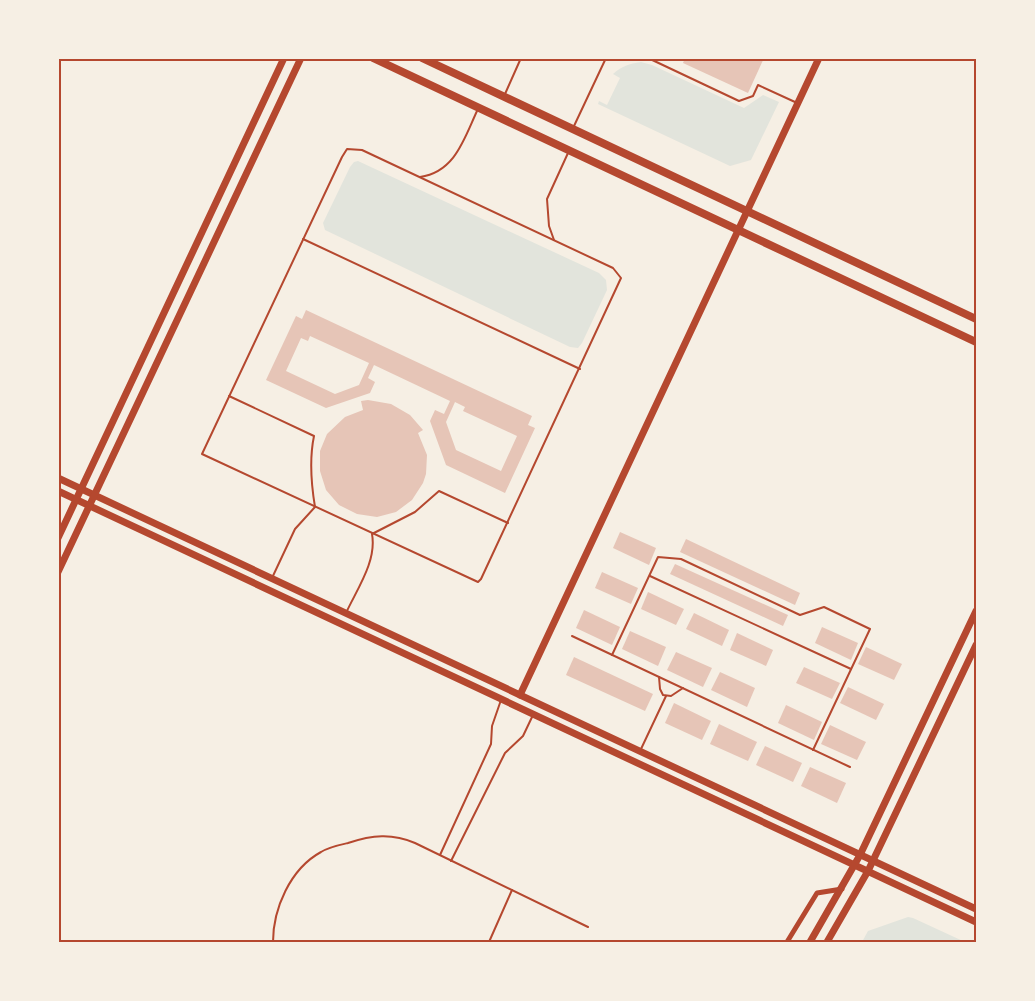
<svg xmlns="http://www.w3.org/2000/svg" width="1035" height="1001" viewBox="0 0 1035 1001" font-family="'Work Sans',sans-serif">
<rect width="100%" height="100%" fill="#f6efe4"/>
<!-- green -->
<g fill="#e2e4dc">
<path d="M641,62l11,3 92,43 19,-13 16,7 -28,58 -21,6 -132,-62 1,-3 8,4 13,-27 -7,-4c9,-8 16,-10 28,-12z"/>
<polygon points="358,161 599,273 606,280 607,290 582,343 578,348 570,347 325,230 323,223 350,167 354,162"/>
<polygon points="908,917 913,918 965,942 862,942 868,931"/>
</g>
<!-- building -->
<g fill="#e6c5b7" fill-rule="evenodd">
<polygon points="685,58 764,58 748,93 683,63"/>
<path d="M306,310l226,106 -4,9 7,3 -30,65 -59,-28 -16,-44 5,-11 9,4 6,-13 -76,-36 -6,13 7,4 -5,11 -44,15 -60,-28 30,-64 6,3zM310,336l59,27 -10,22 -24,9 -49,-23 15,-33 7,3zM455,402l10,5 -2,4 54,25 -16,35 -45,-21 -10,-28z"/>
<polygon points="368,400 391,404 410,415 423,430 418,433 427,455 426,474 423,483 412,500 396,512 377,517 357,514 339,505 326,490 320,471 320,451 327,434 345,417 363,410 361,401"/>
<polygon points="620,532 656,548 649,565 613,548"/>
<polygon points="686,539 800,593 795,605 680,552"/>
<polygon points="675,564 788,615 783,626 670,574"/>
<polygon points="602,572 638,588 631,604 595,588"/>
<polygon points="648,592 684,609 676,625 641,609"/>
<polygon points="584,610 620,627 612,645 576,628"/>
<polygon points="694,613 729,630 722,646 686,629"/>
<polygon points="822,627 858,643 851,660 815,643"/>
<polygon points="630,631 666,647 658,666 622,649"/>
<polygon points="737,633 773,650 766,666 730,650"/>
<polygon points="866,647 902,664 894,680 858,664"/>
<polygon points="676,652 712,668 703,687 667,670"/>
<polygon points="574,657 653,694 645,711 566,675"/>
<polygon points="804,667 840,683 832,699 796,683"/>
<polygon points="720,672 755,688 747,707 711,690"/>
<polygon points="848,687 884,704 876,720 840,703"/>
<polygon points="674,703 711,721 702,740 665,723"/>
<polygon points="786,705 822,722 814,740 778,723"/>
<polygon points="719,724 757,742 748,761 710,744"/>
<polygon points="830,725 866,742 857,760 821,744"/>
<polygon points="765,746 802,763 793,782 756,765"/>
<polygon points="810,767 846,783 837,803 801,786"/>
</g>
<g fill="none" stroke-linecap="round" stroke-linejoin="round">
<!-- service -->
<g stroke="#b5482f" stroke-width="2">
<polyline points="648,58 739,101 753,96 758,85 795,102"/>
<polyline points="505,94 521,58"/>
<polyline points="574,126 606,58"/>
<polygon points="347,149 362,150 613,268 621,278 481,579 478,582 202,454 342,157"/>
<path d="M420,177c35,-5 44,-38 57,-66"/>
<polyline points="303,239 580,369"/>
<polyline points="554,240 549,226 547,199 568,153"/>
<path d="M229,396l85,40c-5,24 -3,47 1,71l-20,22 -23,49"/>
<polyline points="650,576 851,669"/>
<path d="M346,613c11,-24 31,-52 26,-79l43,-22 24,-21 69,32"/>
<polyline points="572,636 850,767"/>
<polyline points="612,655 658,557 681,559 800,615 824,607 870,629 813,750"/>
<polyline points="659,677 660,689 663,695 671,696 683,688"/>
<polyline points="641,749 666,696"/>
<polyline points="440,855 491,744 492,726 501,700"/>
<polyline points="451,861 505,753 523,736 533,715"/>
<path d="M273,942c0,-33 17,-73 48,-90 8,-5 18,-7 27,-9 24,-8 44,-10 67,0l173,84"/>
<polyline points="489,942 512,890"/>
</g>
<!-- minor -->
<polyline stroke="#b5482f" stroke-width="5" points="787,942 817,893 842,889"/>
<!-- tertiary -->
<g stroke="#b5482f" stroke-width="7">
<polyline points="58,478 976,909"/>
<polyline points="58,491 976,922"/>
<polyline points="58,538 284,58"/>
<polyline points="58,572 301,58"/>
<polyline points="520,695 819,58"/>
<polyline points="810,942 860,855 976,611"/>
<polyline points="827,942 868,871 976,645"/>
</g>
<!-- primary -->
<g stroke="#b5482f" stroke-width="8">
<polyline points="373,58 976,342"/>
<polyline points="422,58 976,319"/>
</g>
</g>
<!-- border -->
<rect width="1035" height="1001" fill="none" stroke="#f6efe4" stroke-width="120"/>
<rect x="60" y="60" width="915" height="881" fill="none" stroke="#b5482f" stroke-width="2"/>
</svg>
